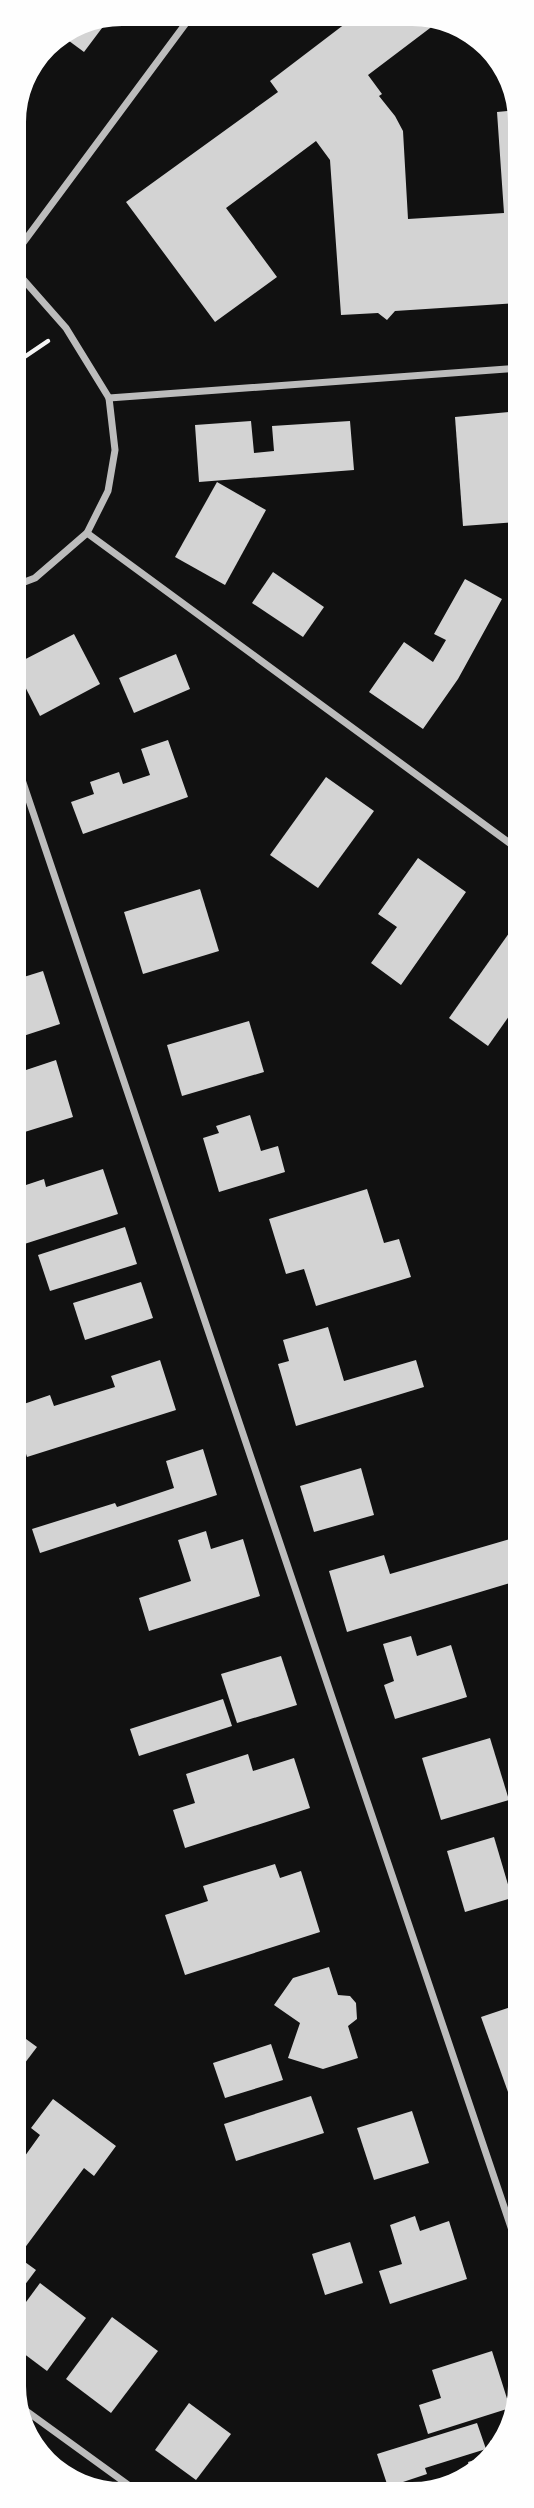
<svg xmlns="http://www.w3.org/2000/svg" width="534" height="2508" viewBox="0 0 534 2508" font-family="'PT Sans Narrow',sans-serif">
<rect width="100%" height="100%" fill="#111"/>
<!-- building -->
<g fill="#d3d3d3">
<polygon points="354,17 439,18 442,19 368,75 382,94 379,96 395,116 403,131 408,219 504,213 497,112 519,110 519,303 395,311 387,320 378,313 341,315 330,160 316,141 226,208 277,277 215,322 126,202 278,92 270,81"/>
<polygon points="108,20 84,52 65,38"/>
<polygon points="509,412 517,522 463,526 455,417"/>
<polygon points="251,421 254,453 274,451 272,426 350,421 354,470 199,482 195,425"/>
<polygon points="217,482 266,510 225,585 175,557"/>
<polygon points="273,572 324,607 303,637 252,603"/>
<polygon points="465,579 502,599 458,679 423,729 369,692 404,642 433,662 446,640 434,634"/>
<polygon points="74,634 100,684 40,716 14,665"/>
<polygon points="176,654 190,689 134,713 119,678"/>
<polygon points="168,740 188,797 83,834 71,802 94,794 90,782 119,772 123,784 150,775 141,749"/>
<polygon points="326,777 374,811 318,888 270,855"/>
<polygon points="418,858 466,892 401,985 371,963 397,927 378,914"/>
<polygon points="14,869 22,892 14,895"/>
<polygon points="200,889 219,951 143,974 124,912"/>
<polygon points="519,919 519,1002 488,1046 449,1018"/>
<polygon points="43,971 60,1024 14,1039 14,980"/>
<polygon points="249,1021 264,1072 182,1096 167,1045"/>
<polygon points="22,1057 26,1070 56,1060 73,1117 15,1135 14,1060"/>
<polygon points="250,1115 261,1151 278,1146 285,1172 219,1192 203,1138 219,1133 216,1126"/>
<polygon points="103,1169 118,1214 15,1247 15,1197 22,1194 20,1187 44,1179 46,1187"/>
<polygon points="367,1189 384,1243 399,1239 411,1277 316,1306 304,1269 286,1274 269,1219"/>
<polygon points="125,1227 137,1264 50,1291 38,1255"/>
<polygon points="141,1282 153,1318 85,1340 73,1303"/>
<polygon points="328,1327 344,1381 416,1360 424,1387 296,1426 278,1364 289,1361 283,1340"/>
<polygon points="160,1360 176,1410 27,1457 15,1418 15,1407 50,1395 54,1406 115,1387 111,1376"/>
<polygon points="203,1449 217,1495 40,1553 32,1529 115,1503 117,1507 174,1488 166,1461"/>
<polygon points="361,1468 374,1515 314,1532 300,1486"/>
<polygon points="206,1531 211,1549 243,1539 260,1596 149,1631 139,1598 191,1581 178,1540"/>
<polygon points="510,1539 520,1571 520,1580 347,1632 329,1571 384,1555 390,1574"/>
<polygon points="411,1636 417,1656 451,1645 467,1697 395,1719 384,1685 394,1681 383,1644"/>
<polygon points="281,1656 297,1705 237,1723 221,1674"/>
<polygon points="223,1699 232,1726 139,1756 130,1729"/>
<polygon points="490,1738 509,1800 441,1820 422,1758"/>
<polygon points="248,1754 253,1771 294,1758 310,1808 185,1848 173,1810 195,1803 186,1774"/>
<polygon points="494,1837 512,1898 465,1912 447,1851"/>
<polygon points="275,1864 280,1878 301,1871 320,1932 185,1975 165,1915 208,1901 203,1886"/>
<polygon points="329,1967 338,1995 350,1996 356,2003 357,2019 348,2026 358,2058 323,2069 288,2058 300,2023 274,2005 293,1978"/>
<polygon points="520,2004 520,2101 512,2103 481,2017"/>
<polygon points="15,2031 37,2047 15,2076"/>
<polygon points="271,2044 283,2080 225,2098 213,2063"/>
<polygon points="311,2096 324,2133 236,2161 224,2124"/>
<polygon points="53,2099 116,2146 94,2176 84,2168 18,2257 36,2270 15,2298 15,2155 22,2160 40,2135 31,2128"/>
<polygon points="412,2111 429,2163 374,2180 357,2128"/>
<polygon points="415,2216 420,2231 449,2221 467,2279 390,2304 379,2271 402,2264 390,2225"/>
<polygon points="350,2242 363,2283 325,2295 312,2254"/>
<polygon points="40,2283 86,2318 47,2371 15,2347 15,2317"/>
<polygon points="112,2317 158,2351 111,2413 66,2379"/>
<polygon points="492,2351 510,2408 428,2434 419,2405 441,2398 432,2370"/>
<polygon points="189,2403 231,2434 196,2480 155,2450"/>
<polygon points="477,2423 486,2449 425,2468 427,2474 388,2487 377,2454"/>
<polygon points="501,2437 493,2457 470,2469 468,2462 494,2454 490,2441"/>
</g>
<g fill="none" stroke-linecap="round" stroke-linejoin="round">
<!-- path -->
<polyline stroke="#f5f5f5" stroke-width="4.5" points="14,364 48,341"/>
<!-- minor -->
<g stroke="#bcbcbc" stroke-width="7">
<polyline points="14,255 192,15"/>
<polyline points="14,269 66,328 109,398 115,450 108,491 87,533 35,578 14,586"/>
<polyline points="109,398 519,368"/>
<polyline points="87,533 519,850"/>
<polyline points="14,756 520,2254"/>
<polyline points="18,2405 138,2492"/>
</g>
</g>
<!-- crop -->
<path d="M0 0H534V2508H0ZM122 26H412A96 96 0 0 1 508 122V2386A96 96 0 0 1 412 2482H122A96 96 0 0 1 26 2386V122A96 96 0 0 1 122 26Z" fill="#fefefe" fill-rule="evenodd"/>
</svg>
